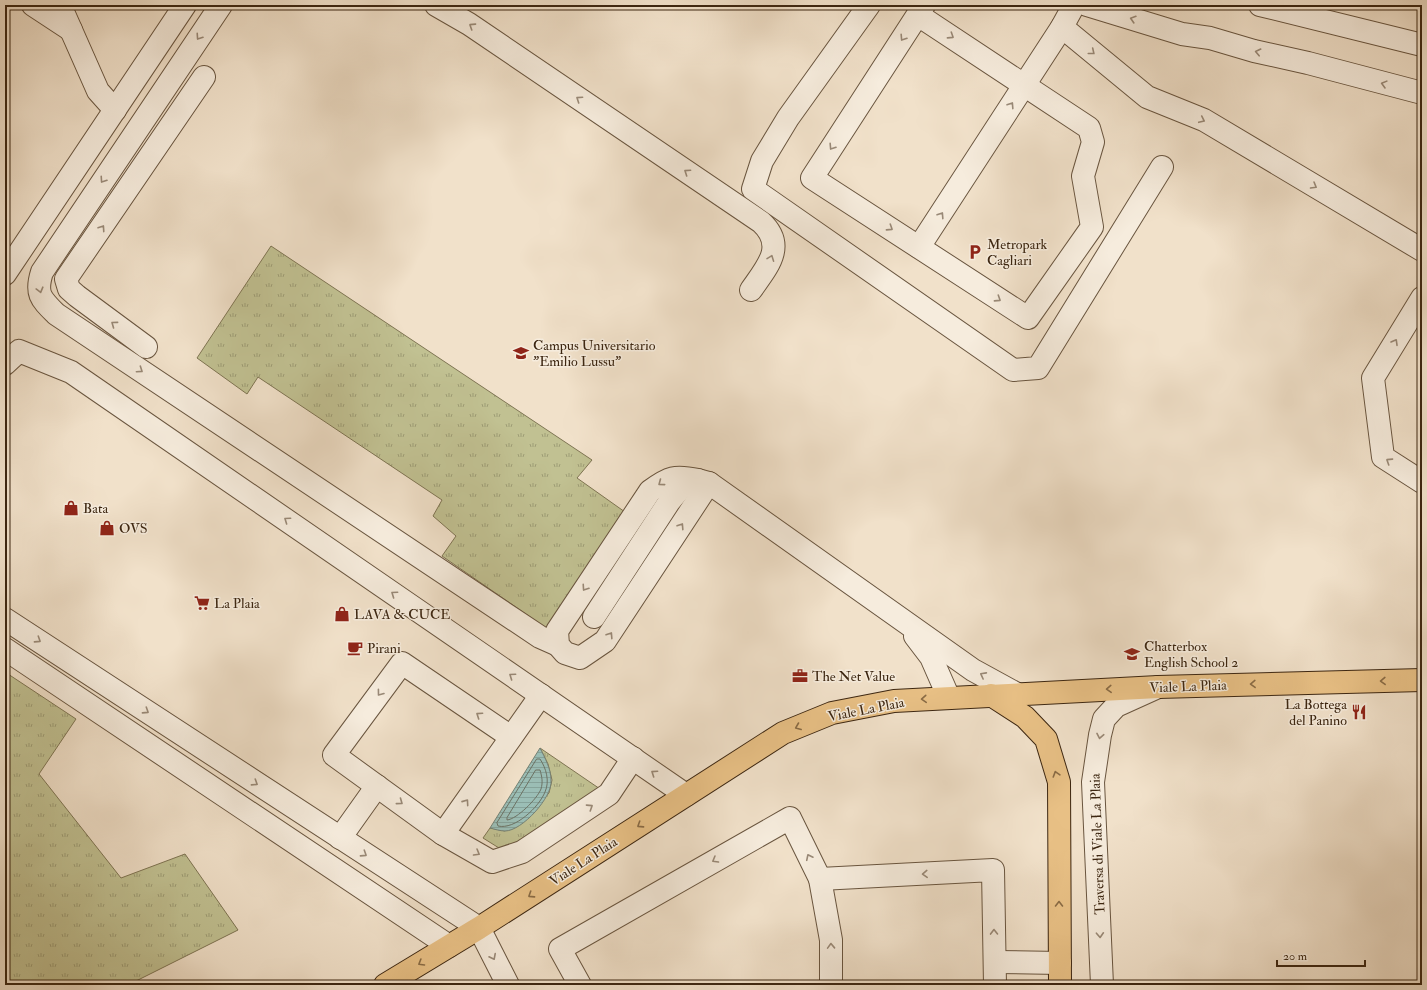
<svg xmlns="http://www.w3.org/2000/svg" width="1427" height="990" viewBox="0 0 1427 990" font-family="'IM FELL Double Pica',serif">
<defs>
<pattern id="grass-tufts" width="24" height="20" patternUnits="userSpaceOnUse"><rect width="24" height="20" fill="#c1c192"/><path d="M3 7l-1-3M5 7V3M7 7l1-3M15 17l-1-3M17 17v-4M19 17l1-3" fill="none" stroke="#9e9d76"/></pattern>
<pattern id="water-rules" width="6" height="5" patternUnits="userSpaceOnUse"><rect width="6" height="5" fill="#9bbeb6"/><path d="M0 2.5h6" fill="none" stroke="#86a39b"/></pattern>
</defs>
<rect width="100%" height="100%" fill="#f1e1ca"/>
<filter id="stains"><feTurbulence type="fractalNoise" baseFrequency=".005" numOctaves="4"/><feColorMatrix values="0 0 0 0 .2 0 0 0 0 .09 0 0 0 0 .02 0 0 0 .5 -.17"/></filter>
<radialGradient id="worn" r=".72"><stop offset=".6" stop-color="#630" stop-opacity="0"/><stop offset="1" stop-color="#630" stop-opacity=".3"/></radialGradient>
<!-- grass -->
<g fill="url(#grass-tufts)" stroke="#7e7452">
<polygon points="271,246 592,460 577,478 625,512 546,628 442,556 456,536 433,516 442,500 258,377 247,394 197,358"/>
<polygon points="5,672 76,719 39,774 121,878 185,854 238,930 128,985 5,985"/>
<polygon points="540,748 603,791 507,853 483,838 490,828 505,831 549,793 552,780 548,764"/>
</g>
<!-- water -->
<path fill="url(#water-rules)" stroke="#758174" d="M540,748c5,10 11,21 11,32 2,17 -29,51 -46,51 -5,0 -11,-2 -15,-3z"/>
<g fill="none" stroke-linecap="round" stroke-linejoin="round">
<!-- shore -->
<g stroke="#6c7264" stroke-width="1">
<path d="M537,759h3c6,9 10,22 5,33 -6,15 -30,38 -47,34l-1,-3z"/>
<path d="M536,770h4c2,7 3,12 1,19 -4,10 -24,30 -34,31v-2z"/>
</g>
<defs>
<g id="minor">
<polyline points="33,5 71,30"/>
<polyline points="60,5 98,91 115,110"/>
<path d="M221,5l-179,267c-7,22 -1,27 14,42l484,323 18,8"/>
<path d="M436,5l33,19 292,198c26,24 6,45 -10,68"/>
<polyline points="869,5 788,118 762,161 753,189 1013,370 1038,368 1162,167"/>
<polyline points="1087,5 1182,34 1210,38 1254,51 1308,63 1422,93"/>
<polyline points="1260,5 1422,45"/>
<polyline points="918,15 1089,128 1093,142 1083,176 1092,227 1028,318 812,178 924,5"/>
<polyline points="1062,27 1147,97 1204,120 1422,250"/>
<polyline points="919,247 1062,27 1074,5"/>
<polyline points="5,274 185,5"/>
<polyline points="1422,298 1373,378 1383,457 1422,482"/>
<polyline points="146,347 77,296 69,289 66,279 204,77"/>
<polyline points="5,364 19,351 71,372 686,795"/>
<path d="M698,480c-23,-5 -29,-3 -48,11l-93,140 1,14 7,8 15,5 25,-17 104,-158"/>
<polyline points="594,617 669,502 685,483 698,480 709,483 973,670 1017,694"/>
<polyline points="5,619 479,928 508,985"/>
<polyline points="915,636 931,657 949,698"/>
<polyline points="5,649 449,946"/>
<polyline points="511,737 402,663 334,755 443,834 492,862 522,852 609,794 633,758"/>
<polyline points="443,834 541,695"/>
<polyline points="340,838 377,786"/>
<polyline points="820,879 831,940 831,985"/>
<polyline points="995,962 1060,963"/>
<polyline points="580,985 560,949 790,818 820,879 993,870 995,985"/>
<polyline points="1102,985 1093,782 1100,735 1104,719 1116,706 1158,687"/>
</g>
<g id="major">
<polyline points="991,695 1025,717 1046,739 1059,782 1060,985"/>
<polyline points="385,985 479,928 783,733 832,713 894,701 1158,687 1422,680"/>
</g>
</defs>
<!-- minor casing -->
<use href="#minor" stroke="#69553f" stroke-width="24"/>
<!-- major casing -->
<use href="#major" stroke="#3c2611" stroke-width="24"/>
<!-- minor -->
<use href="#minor" stroke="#f6ecdd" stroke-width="22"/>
<!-- major -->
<use href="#major" stroke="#e8c085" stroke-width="22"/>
</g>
<!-- one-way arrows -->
<defs><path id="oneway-chevron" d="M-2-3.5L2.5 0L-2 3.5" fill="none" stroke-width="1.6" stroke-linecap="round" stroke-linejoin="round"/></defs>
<g stroke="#998977">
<use href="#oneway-chevron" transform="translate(1133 19) rotate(-163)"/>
<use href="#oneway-chevron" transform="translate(472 26) rotate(-147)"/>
<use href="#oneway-chevron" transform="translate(951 36) rotate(33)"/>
<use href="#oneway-chevron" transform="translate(199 37) rotate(124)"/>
<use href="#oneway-chevron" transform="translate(903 38) rotate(123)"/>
<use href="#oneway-chevron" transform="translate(1092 52) rotate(39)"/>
<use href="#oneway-chevron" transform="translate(1258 52) rotate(-167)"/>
<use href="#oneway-chevron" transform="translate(1384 84) rotate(-165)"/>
<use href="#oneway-chevron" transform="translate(579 99) rotate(-146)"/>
<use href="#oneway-chevron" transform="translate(1011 105) rotate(-57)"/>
<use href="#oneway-chevron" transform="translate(1202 120) rotate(25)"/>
<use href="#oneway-chevron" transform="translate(832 147) rotate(123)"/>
<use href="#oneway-chevron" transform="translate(687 172) rotate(-146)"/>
<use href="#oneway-chevron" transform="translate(103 180) rotate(124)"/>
<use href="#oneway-chevron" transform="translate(1314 186) rotate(30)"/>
<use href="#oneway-chevron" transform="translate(941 215) rotate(-57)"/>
<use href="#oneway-chevron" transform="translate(102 228) rotate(-56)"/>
<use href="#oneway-chevron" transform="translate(890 228) rotate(33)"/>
<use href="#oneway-chevron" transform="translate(771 258) rotate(-69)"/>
<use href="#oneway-chevron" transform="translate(40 290) rotate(75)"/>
<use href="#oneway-chevron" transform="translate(998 299) rotate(33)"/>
<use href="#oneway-chevron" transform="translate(114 324) rotate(-144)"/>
<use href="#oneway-chevron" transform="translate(1395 342) rotate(-60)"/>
<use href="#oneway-chevron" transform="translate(140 370) rotate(34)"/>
<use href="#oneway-chevron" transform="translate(1389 461) rotate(-147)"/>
<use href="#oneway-chevron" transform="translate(661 483) rotate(143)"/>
<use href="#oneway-chevron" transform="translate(287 520) rotate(-145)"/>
<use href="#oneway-chevron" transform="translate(681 526) rotate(-57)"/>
<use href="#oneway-chevron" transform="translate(585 588) rotate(124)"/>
<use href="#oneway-chevron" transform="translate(394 594) rotate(-145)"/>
<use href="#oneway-chevron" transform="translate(610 635) rotate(-57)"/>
<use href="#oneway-chevron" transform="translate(38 640) rotate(33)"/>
<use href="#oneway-chevron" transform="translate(983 675) rotate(-152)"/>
<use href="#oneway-chevron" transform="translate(512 676) rotate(-145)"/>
<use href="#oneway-chevron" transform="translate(380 693) rotate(127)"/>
<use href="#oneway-chevron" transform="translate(146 711) rotate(33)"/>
<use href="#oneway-chevron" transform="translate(479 715) rotate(-146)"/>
<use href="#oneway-chevron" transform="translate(1100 736) rotate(101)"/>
<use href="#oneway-chevron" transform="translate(654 773) rotate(-146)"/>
<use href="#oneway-chevron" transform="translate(255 783) rotate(33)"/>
<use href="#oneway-chevron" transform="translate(400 802) rotate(36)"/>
<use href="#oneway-chevron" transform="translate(466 802) rotate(-55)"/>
<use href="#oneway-chevron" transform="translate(590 807) rotate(-33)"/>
<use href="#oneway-chevron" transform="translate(477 853) rotate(30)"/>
<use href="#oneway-chevron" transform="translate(364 854) rotate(33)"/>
<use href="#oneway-chevron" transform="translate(809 857) rotate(-116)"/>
<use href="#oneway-chevron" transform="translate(715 860) rotate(150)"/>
<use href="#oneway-chevron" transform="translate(925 874) rotate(177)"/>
<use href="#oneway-chevron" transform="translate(994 932) rotate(-91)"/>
<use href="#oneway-chevron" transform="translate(1100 935) rotate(87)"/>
<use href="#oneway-chevron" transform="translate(831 946) rotate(-92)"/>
<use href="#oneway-chevron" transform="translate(493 957) rotate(63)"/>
</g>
<g stroke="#896b45">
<use href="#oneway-chevron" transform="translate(1383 681) rotate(178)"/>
<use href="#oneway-chevron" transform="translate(1253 684) rotate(178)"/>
<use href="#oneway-chevron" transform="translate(1109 689) rotate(177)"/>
<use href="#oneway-chevron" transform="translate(924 699) rotate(176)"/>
<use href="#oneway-chevron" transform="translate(798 727) rotate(158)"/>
<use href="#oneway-chevron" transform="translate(1056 774) rotate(-107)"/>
<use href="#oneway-chevron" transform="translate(640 825) rotate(147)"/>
<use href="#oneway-chevron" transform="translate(531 895) rotate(147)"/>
<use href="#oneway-chevron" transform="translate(1059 904) rotate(-90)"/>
<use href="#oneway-chevron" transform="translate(421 963) rotate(149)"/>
</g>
<!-- icons -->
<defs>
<symbol id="parking-bare" viewBox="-9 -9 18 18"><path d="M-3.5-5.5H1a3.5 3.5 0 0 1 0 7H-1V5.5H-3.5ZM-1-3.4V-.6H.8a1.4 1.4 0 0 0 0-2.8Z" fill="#8f2418" stroke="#f6ecdd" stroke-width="2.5" paint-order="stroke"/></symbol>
<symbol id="university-bare" viewBox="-9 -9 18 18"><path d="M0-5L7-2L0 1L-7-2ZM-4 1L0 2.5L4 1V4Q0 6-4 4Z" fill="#8f2418" stroke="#f6ecdd" stroke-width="2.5" paint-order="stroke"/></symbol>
<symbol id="shop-bare" viewBox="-9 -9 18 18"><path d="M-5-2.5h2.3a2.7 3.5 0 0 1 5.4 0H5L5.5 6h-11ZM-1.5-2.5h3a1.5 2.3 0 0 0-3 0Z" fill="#8f2418" stroke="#f6ecdd" stroke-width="2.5" paint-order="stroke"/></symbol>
<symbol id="supermarket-bare" viewBox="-9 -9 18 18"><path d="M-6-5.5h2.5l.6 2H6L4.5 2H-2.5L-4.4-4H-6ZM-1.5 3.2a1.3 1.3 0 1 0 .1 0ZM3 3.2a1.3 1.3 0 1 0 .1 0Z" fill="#8f2418" stroke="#f6ecdd" stroke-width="2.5" paint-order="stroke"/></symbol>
<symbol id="cafe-bare" viewBox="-9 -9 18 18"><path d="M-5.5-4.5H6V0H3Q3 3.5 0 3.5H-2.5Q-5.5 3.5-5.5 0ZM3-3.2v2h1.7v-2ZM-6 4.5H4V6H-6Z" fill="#8f2418" stroke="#f6ecdd" stroke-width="2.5" paint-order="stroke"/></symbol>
<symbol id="school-bare" viewBox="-9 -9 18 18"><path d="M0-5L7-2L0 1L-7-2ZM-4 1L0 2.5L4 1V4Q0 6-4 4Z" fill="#8f2418" stroke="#f6ecdd" stroke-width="2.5" paint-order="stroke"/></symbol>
<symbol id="office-bare" viewBox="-9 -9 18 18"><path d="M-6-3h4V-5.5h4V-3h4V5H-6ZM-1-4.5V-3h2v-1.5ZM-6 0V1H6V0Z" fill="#8f2418" stroke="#f6ecdd" stroke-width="2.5" paint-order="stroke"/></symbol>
<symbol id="restaurant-bare" viewBox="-9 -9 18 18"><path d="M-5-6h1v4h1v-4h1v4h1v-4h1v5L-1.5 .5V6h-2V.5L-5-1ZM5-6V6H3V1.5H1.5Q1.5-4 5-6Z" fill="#8f2418" stroke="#f6ecdd" stroke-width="2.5" paint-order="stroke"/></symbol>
</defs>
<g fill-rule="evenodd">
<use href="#parking-bare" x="964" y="241" width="22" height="22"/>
<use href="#university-bare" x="510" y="342" width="22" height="22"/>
<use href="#shop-bare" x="60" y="497" width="22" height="22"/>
<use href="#shop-bare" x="96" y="517" width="22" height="22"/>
<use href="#supermarket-bare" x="191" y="592" width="22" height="22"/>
<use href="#shop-bare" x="331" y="603" width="22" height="22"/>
<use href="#cafe-bare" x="344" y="637" width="22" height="22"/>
<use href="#school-bare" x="1121" y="643" width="22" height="22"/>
<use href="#office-bare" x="789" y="665" width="22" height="22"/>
<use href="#restaurant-bare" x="1348" y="701" width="22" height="22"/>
</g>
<g text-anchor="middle" stroke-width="3" stroke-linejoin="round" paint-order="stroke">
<!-- poi labels -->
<g font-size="14" fill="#3c2611" stroke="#f6ecdd" text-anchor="start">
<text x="987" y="249">Metropark<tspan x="987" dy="16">Cagliari</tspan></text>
<text x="533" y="350">Campus Universitario<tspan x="533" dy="16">"Emilio Lussu"</tspan></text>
<text x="83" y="513">Bata</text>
<text x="119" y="533">OVS</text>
<text x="214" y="608">La Plaia</text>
<text x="354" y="619">LAVA &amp; CUCE</text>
<text x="1144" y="651">Chatterbox<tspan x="1144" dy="16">English School 2</tspan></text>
<text x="367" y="653">Pirani</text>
<text x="812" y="681">The Net Value</text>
<text x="1347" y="709" text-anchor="end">La Bottega<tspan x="1347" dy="16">del Panino</tspan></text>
</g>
<!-- street labels -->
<g font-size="14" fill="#3c2611" stroke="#f6ecdd">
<text transform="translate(1188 686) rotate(-2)" y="5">Viale La Plaia</text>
<text transform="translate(866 709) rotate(-11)" y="5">Viale La Plaia</text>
<text transform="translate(1097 844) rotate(-92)" y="5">Traversa di Viale La Plaia</text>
<text transform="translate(583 861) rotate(-33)" y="5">Viale La Plaia</text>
</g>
</g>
<!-- margin -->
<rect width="1427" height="990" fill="none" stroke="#f1e1ca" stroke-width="20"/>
<rect x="6" y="6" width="1415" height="978" fill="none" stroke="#3c2611" stroke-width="2"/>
<rect x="10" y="10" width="1407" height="970" fill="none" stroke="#3c2611"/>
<!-- scale -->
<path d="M1277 960v6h88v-6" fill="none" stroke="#3c2611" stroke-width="2"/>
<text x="1283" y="960" font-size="12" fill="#3c2611" stroke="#f6ecdd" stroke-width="3" paint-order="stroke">20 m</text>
<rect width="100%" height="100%" filter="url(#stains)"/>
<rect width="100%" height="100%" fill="url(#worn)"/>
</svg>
